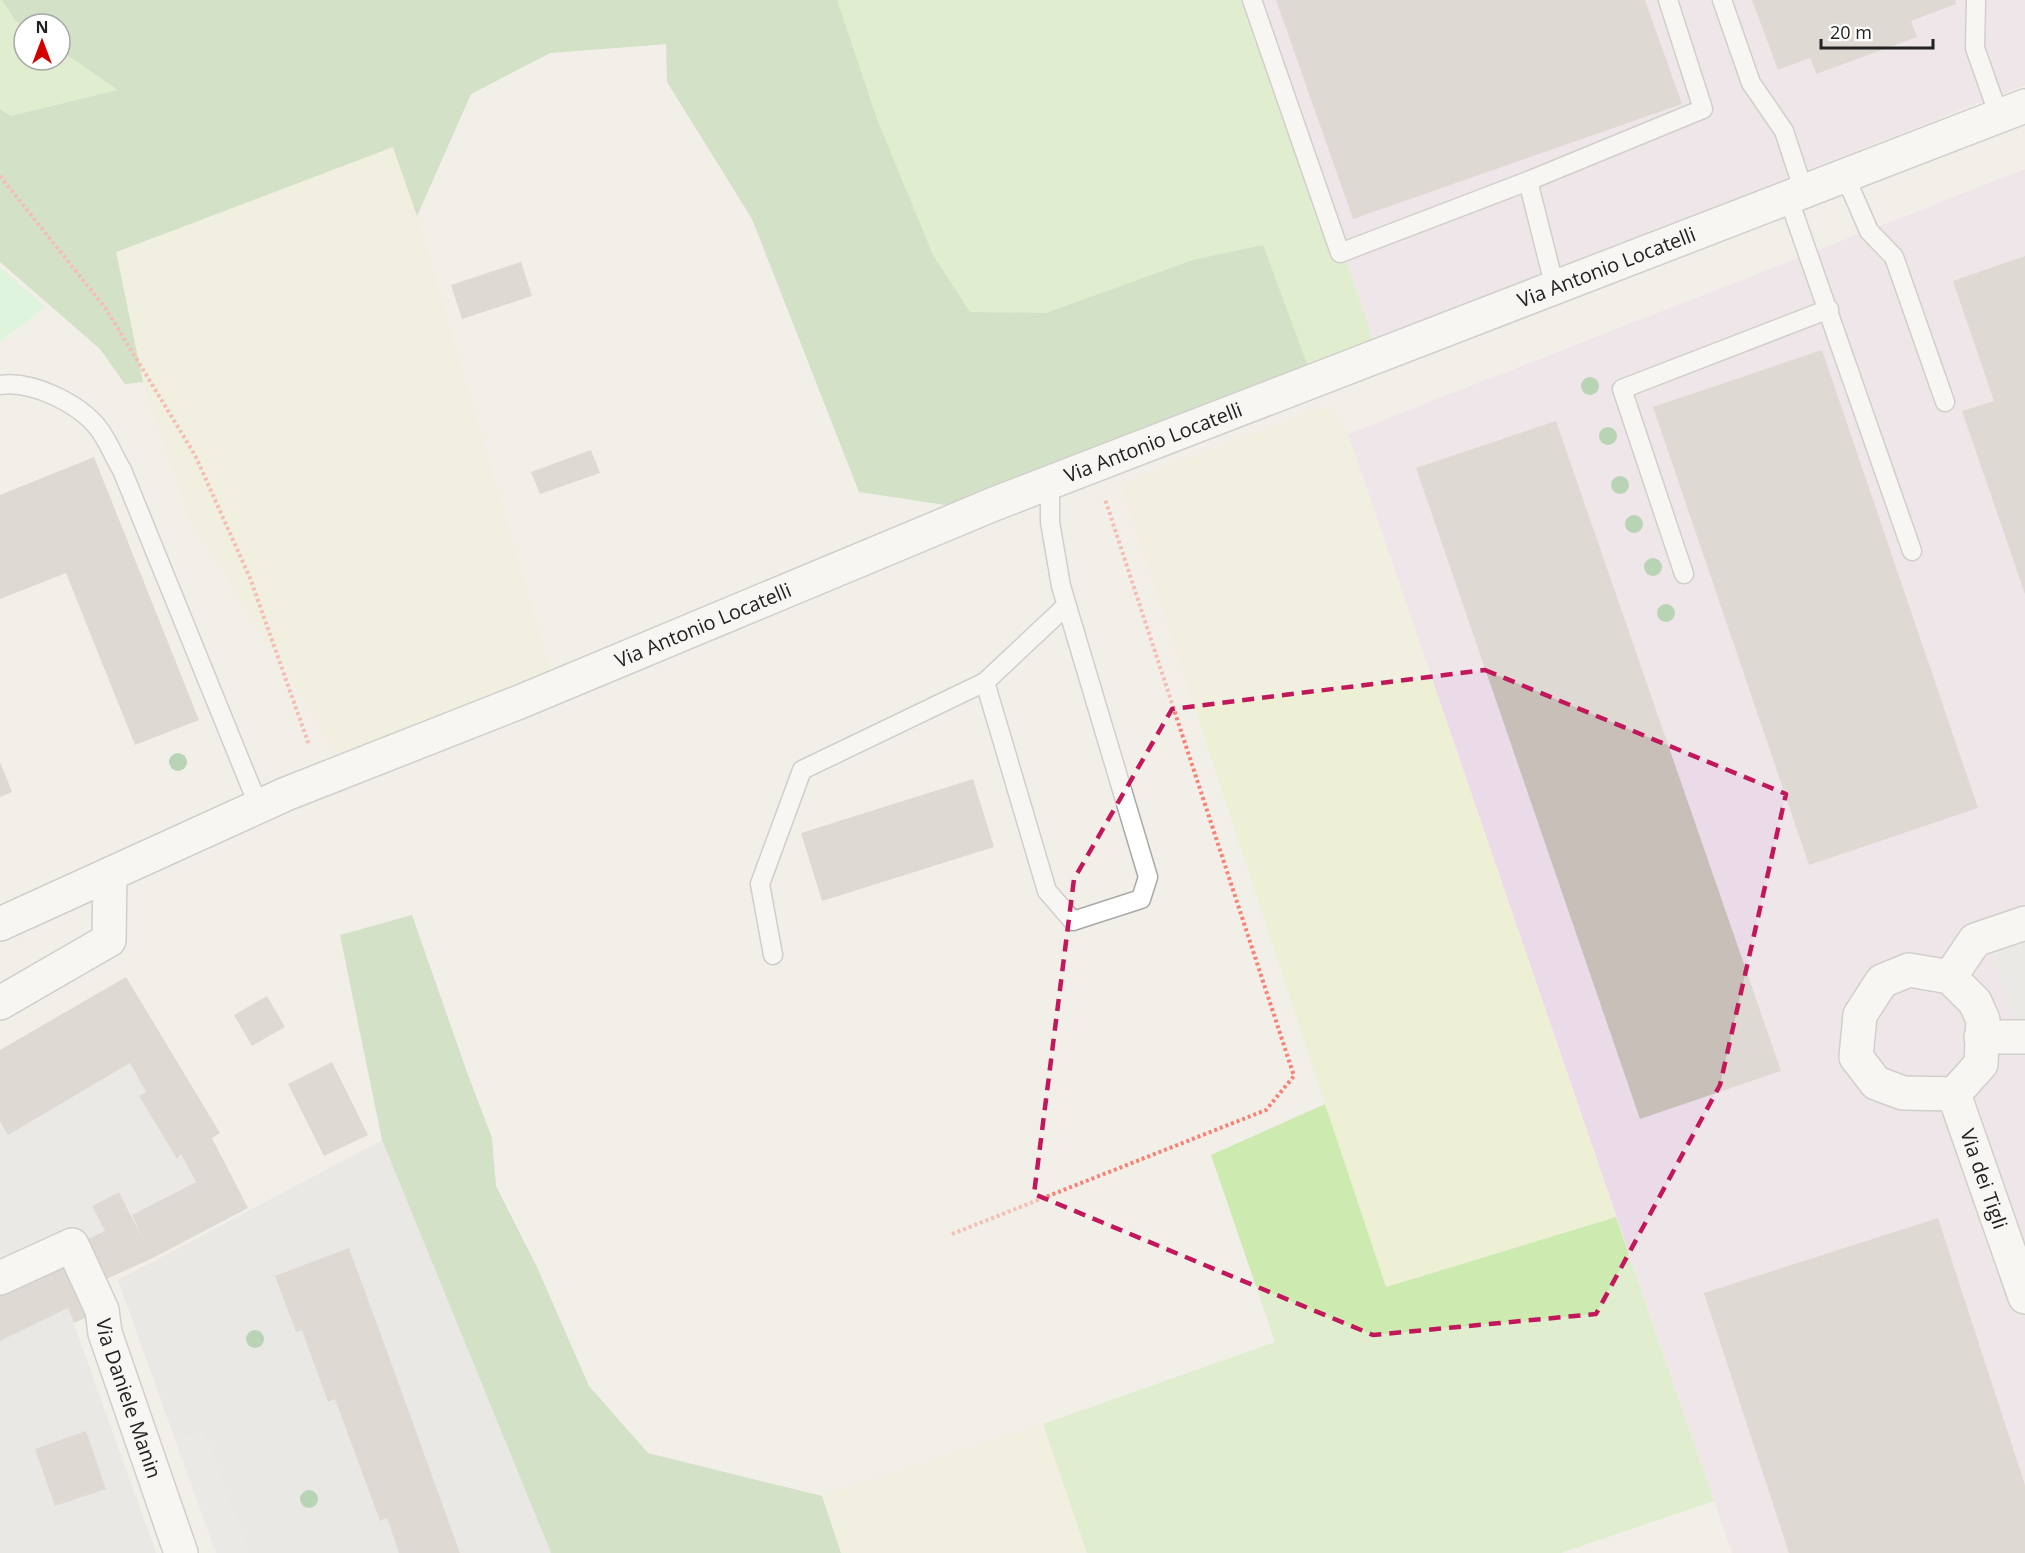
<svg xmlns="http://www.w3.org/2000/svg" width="2025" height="1553" viewBox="0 0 2025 1553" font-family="'Open Sans',sans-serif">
<rect width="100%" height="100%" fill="#f2efe9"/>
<!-- residential -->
<g fill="#e0dfdf">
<polygon points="382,1140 551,1553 248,1553 203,1432 176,1442 118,1280"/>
<polygon points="68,1308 156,1553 0,1553 0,1341"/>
</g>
<!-- industrial -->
<g fill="#ebdbe8">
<polygon points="1258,0 2025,0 2025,85 1373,339"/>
<polygon points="2025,169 2025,1553 1732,1553 1348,434"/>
</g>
<!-- farmland -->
<g fill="#eef0d5">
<polygon points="393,147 417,216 550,670 338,755 189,518 143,382 116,252"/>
<polygon points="1328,406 1348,434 1616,1217 1385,1287 1121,484"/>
<polygon points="1043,1424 1087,1553 841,1553 822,1496"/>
</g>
<!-- grass -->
<g fill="#cdebb0" fill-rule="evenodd">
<path d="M0,0h1258l115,339 -61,38 -367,128 -183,-498 -96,37 -116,9 -79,41 -54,122 -24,-69 -277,105 27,130 -18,2 -25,-35 -100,-89zM24,24h36v36h-36z"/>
<polygon points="1325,1104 1386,1287 1616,1217 1714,1501 1561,1553 1087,1553 1043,1424 1275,1342 1211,1155"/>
</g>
<!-- forest -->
<g fill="#add19e">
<polygon points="2,0 837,0 877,119 933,255 970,312 1046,313 1193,260 1263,245 1312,377 945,505 859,492 752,219 667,82 666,44 550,53 471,94 417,216 393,147 116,252 143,382 125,384 100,349 0,262 0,109 11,116 118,90 60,50 60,24 24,24 24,26 15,20"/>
<polygon points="412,915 467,1072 492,1138 496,1186 537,1267 589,1386 648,1453 822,1496 841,1553 551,1553 382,1140 340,935"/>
</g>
<!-- park -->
<polygon fill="#c8facc" points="0,267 45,307 0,342"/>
<!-- parking -->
<g fill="#e2e2e2">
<polygon points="2025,942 2025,1046 1991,953"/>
<polygon points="130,1063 146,1092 140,1097 176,1158 181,1154 196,1182 132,1215 119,1192 92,1206 105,1231 0,1283 0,1125 8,1134"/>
<polygon points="204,1432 248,1553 216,1553 176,1442"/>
</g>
<!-- building -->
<g fill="#c7bfb8">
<polygon points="1276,0 1645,0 1682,104 1353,219"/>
<polygon points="1752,0 1955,0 1956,4 1911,21 1917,37 1816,74 1810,58 1778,70"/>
<polygon points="2025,256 2025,594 1962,411 1994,401 1953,281"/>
<polygon points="521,262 532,296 462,319 451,285"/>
<polygon points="1822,350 1978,808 1809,865 1653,407"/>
<polygon points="1556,421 1781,1071 1640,1119 1416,468"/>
<polygon points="591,450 600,473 540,494 531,472"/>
<polygon points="94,457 199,720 135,745 66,573 0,599 0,495"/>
<polygon points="0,762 12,792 0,797"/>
<polygon points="973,779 994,847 822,901 801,833"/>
<polygon points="126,977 220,1133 212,1138 248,1208 153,1258 102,1281 86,1240 105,1231 92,1206 119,1192 143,1239 132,1215 196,1182 181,1154 177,1159 139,1096 146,1092 130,1063 8,1135 0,1122 0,1050"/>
<polygon points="267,996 285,1027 252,1046 234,1015"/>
<polygon points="332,1062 368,1135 324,1156 288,1084"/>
<polygon points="1938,1218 2025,1485 2025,1553 1789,1553 1704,1293"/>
<polygon points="349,1248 384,1343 460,1553 399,1553 387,1518 380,1521 335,1399 328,1402 302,1330 296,1332 275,1276"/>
<polygon points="71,1253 98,1312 74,1323 68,1308 0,1341 0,1288"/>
<polygon points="86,1431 106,1489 55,1506 35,1449"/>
</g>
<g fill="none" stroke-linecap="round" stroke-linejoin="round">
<defs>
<g id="service">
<polyline points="1252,0 1340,253 1528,181 1703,109 1668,0"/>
<polyline points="1722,0 1751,83 1784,131 1804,192"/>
<polyline points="1976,0 1975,48 1999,116"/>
<polyline points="1845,176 1869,231 1894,257 1945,402"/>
<polyline points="1528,181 1555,288"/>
<polyline points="1788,197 1912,551"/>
<path d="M0,385c32,-5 80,19 99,44 9,12 15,28 23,41l137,337"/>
<polyline points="1050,482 1050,522 1061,586 1148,877 1141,899 1073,921 1047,891 985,682 1066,606"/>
<polyline points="1684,574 1622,389 1829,309"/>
<polyline points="773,955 760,884 802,770 985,682"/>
</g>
<g id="minor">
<path id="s1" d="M0,924l286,-130 236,-93 472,-197 1031,-398"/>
<polygon points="1909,970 1950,977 1975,1002 1983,1020 1981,1064 1954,1094 1903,1093 1876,1083 1856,1057 1860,1015 1882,981"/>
<polyline points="1950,977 1975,940 2025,923"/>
<polyline points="0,1003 109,940 110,874"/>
<polyline points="1981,1037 2025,1037"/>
<path id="s2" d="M1954,1094l71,203"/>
<path id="s3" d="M0,1278l72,-33 30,65 3,23 76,220"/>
</g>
</defs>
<!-- service casing -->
<use href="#service" stroke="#a9a9a9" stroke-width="21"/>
<!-- minor casing -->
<use href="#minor" stroke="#a9a9a9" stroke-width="36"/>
<!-- path -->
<g stroke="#fa8072" stroke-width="4" stroke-dasharray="3 3" stroke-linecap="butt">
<polyline points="0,176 106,309 195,455 250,578 309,745"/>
<polyline points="952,1234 1266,1110 1294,1076 1105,499"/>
</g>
<!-- service -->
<use href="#service" stroke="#fff" stroke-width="18"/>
<!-- minor -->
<use href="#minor" stroke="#fff" stroke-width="33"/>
</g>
<!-- trees -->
<g fill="#74b475">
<circle cx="1590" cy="386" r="9"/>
<circle cx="1608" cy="436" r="9"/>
<circle cx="1620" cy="485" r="9"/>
<circle cx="1634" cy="524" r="9"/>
<circle cx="1653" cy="567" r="9"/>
<circle cx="1666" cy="613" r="9"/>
<circle cx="178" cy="762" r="9"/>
<circle cx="255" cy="1339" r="9"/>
<circle cx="309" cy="1499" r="9"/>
</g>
<!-- marked area -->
<path d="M0 0H2025V1553H0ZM1485,670l301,124 -66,291 -124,229 -223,21 -339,-141 40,-315 98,-170z" fill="#f2efe9" fill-opacity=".55" fill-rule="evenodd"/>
<path fill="none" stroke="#c2185b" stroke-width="4.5" stroke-dasharray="12 8" stroke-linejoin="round" d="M1485,670l301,124 -66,291 -124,229 -223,21 -339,-141 40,-315 98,-170z"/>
<g text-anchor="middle" stroke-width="5" stroke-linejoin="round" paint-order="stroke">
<!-- street labels -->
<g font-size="20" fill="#222" stroke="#fff">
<text dy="7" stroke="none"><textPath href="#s1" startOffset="1736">Via Antonio Locatelli</textPath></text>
<text dy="7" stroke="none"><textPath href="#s1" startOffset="1250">Via Antonio Locatelli</textPath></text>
<text dy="7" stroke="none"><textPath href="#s1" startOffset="764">Via Antonio Locatelli</textPath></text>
<text dy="7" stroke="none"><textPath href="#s2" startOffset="90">Via dei Tigli</textPath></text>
<text dy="7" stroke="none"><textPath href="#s3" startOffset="243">Via Daniele Manin</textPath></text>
</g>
</g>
<!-- north arrow -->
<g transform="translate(42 42)"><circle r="28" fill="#ffffff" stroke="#a7a7a7" stroke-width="1.5"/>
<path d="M0-4.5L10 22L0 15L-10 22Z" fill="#d40000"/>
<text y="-9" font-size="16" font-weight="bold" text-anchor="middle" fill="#222222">N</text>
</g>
<!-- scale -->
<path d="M1821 39v9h112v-9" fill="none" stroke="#222222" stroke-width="3"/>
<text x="1830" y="39" font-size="18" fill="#222222" stroke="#ffffff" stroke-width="4.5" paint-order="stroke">20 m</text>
</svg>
